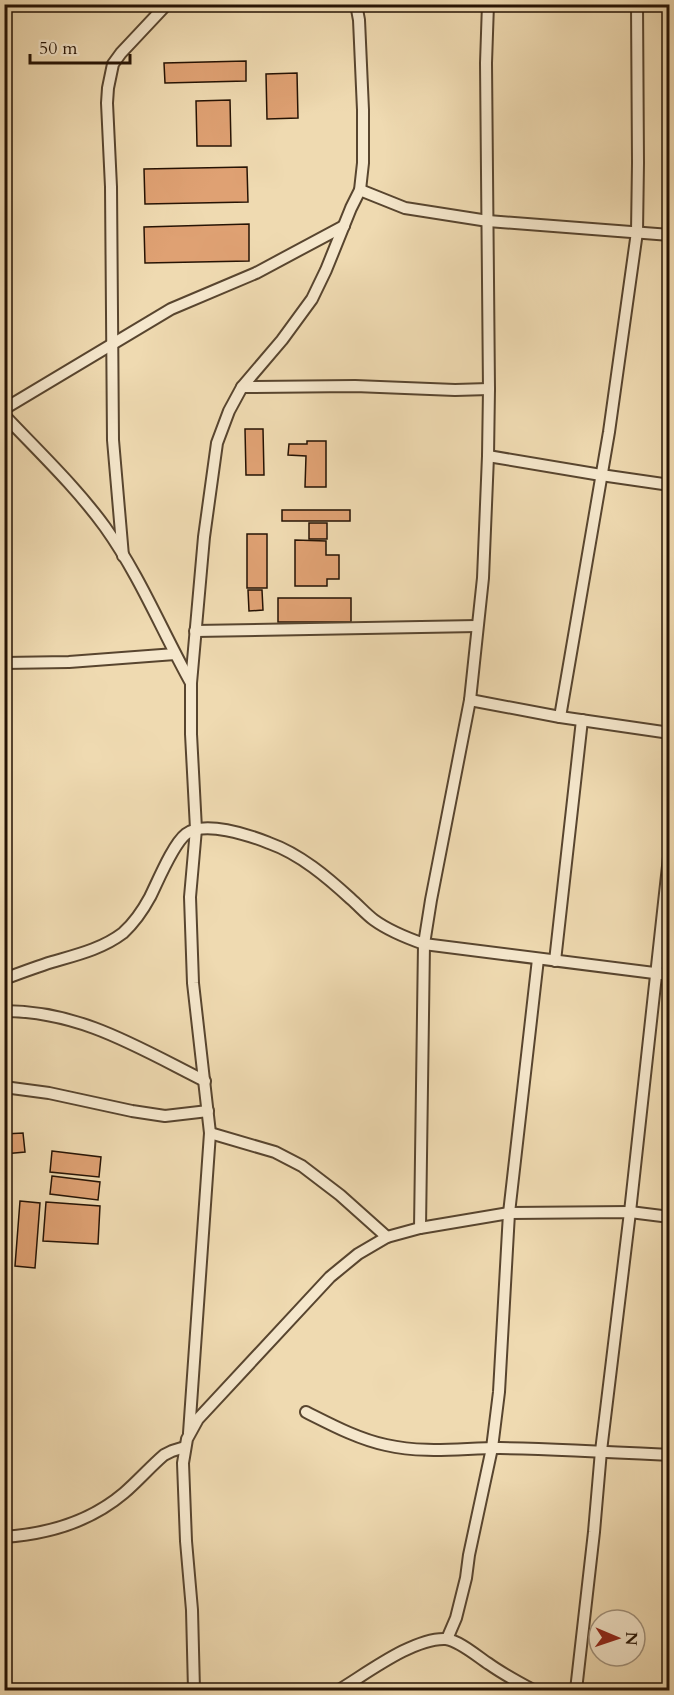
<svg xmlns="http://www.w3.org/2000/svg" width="674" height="1695" viewBox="0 0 674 1695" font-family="Cardo,serif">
<rect width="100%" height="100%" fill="#efdab1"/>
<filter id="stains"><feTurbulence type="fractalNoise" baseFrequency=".00333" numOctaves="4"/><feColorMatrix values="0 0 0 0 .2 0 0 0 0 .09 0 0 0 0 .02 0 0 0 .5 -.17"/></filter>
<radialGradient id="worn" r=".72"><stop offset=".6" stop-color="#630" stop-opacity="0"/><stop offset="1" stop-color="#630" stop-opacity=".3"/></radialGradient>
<!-- building -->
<g fill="#dfa173" stroke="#261304" stroke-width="1.5">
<polygon points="246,61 246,81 165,83 164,63"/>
<polygon points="297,73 298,118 267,119 266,74"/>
<polygon points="230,100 231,146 197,146 196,101"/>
<polygon points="247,167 248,202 145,204 144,169"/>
<polygon points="249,224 249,261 145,263 144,227"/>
<polygon points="245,429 263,429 264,475 246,475"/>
<polygon points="307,441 326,441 326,487 305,487 306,456 288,455 289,444 307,444"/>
<rect x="282" y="510" width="68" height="11"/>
<rect x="309" y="523" width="18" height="16"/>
<rect x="247" y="534" width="20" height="54"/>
<polygon points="295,540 326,541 326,555 339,555 339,579 327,579 327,586 295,586"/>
<polygon points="248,590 262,590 263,610 249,611"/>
<rect x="278" y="598" width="73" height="24"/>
<polygon points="23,1133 25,1152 4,1154 4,1134"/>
<polygon points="52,1151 101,1157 99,1177 50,1172"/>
<polygon points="52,1176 100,1182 98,1200 50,1194"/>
<polygon points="20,1201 40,1203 35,1268 15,1266"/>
<polygon points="46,1202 100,1206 98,1244 43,1241"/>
</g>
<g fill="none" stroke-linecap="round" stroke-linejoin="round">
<defs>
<g id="minor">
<polyline points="360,190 405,208 488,221 670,235"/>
<polyline points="242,387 355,386 455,390 489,389"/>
<polyline points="4,409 171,309 256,273 344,226"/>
<path d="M4,415c35,37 72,72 101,112 35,49 57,104 86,156"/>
<polyline points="488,456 601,475 670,485"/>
<polyline points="123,556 113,440 111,187 107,103 108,88 113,64 121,53 167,4"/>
<polyline points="195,631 477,626"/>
<polyline points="4,663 69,662 175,654"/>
<polyline points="470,700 560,717 670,733"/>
<polyline points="560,717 609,432 637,232 638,163 637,4"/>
<polyline points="555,961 582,720"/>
<path d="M4,979c16,-6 32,-12 48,-17 24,-7 50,-13 71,-29 11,-10 20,-23 27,-36 8,-16 23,-53 36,-63 18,-14 63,1 83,9 31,11 58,34 82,56 8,7 15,15 23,21 15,11 33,18 50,24l246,31"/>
<path d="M4,1011c77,0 135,37 201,70"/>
<polyline points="4,1087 49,1093 132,1111 165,1116 208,1111"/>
<polyline points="210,1133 275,1152 302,1166 340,1195 387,1237"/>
<polyline points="420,1228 424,944 431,900 470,700 483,578 488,456 489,389 486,63 488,4"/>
<path d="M306,1412c26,13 52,27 80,33 39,9 76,3 114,3 57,1 113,4 170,7"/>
<polyline points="189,1433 210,1133 193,983 190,897 196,829 191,734 191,683 204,537 217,443 229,411 242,387 282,340 312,299 326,270 351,208 360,190 363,163 363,110 359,20 356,4"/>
<path d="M4,1537c44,-3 87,-16 120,-44 14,-12 26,-26 40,-38l8,-4 13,-4"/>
<polyline points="447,1639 456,1618 466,1578 469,1555 492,1448 499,1392 509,1213 538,959"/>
<polyline points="194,1690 192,1610 186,1541 183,1463 187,1439 198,1419 330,1277 358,1254 387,1237 420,1228 509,1213 630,1212 670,1217"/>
<path d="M339,1690c27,-16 75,-53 107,-51 14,2 32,18 43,25 14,10 29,18 44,26"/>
<polyline points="576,1690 594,1532 601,1451 630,1212 670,848"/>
</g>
</defs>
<!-- minor casing -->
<use href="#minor" stroke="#58452f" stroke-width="14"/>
<!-- minor -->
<use href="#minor" stroke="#f5e7cc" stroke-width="10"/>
</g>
<!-- margin -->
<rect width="674" height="1695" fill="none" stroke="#efdab1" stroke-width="24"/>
<rect x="6" y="6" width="662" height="1683" fill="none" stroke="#261304" stroke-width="3"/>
<rect x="12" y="12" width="650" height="1671" fill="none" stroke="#261304" stroke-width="1.5"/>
<!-- north arrow -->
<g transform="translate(617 1638) rotate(92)"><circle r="28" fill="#f5e7cc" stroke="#a2927c" stroke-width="1.5"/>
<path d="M0-4.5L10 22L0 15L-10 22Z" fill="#8f2418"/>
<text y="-9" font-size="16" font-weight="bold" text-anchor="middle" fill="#261304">N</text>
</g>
<!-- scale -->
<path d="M30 54v9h100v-9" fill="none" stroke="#261304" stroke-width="3"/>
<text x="39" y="54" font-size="18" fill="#261304" stroke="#f5e7cc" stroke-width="4.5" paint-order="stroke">50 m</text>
<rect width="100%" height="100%" filter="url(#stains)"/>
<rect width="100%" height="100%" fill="url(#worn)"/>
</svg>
